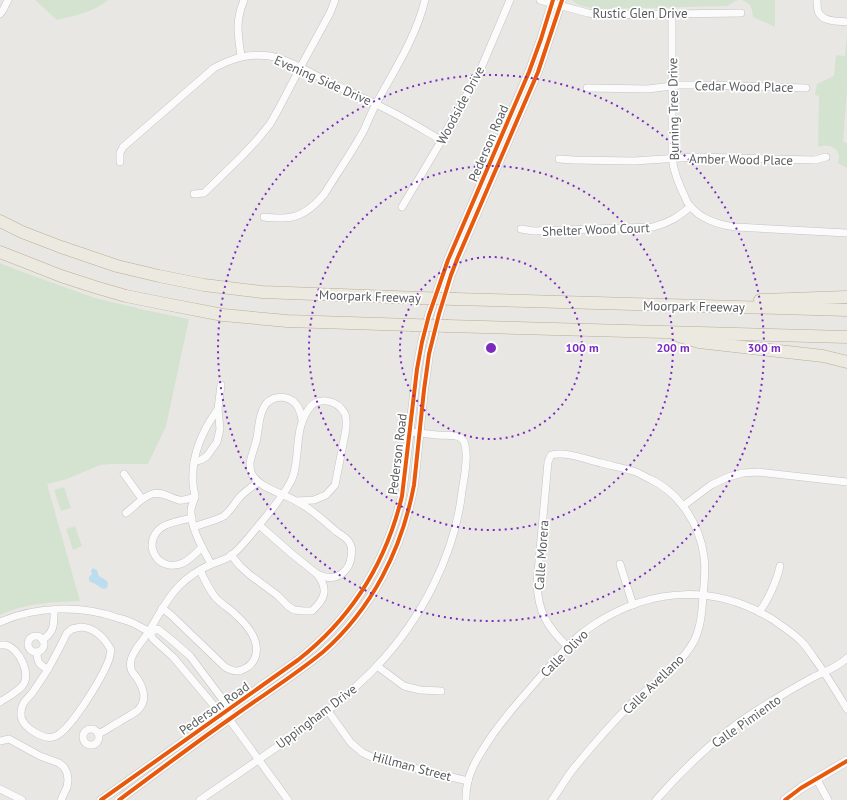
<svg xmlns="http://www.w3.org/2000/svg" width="847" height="800" viewBox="0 0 847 800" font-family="'PT Sans',sans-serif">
<rect width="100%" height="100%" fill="#e9e7e3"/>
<!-- green -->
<g fill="#d4e3d0">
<path d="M35,0h73c-14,12 -34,16 -51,20z"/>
<path d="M572,0h167l-4,1 -7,5 -123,3c-9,0 -27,-2 -33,-9z"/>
<path d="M742,0h33v27l-22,-10c-1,-10 -2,-13 -11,-17z"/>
<path d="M847,34v57l-4,51 4,1v25l-9,-5c0,-2 1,-5 1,-7 -2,-10 -12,-12 -20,-9l-1,-2 1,-49 -4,-1 2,-11 17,-8 2,-21 9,1z"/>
<path d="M0,263l20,8 75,27 50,12 44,9 -23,107 -18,38h-37l-11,1 -33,14 -20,5 33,117c-27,1 -55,2 -80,14z"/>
<polygon points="64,487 71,508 61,511 54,490"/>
<polygon points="75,526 82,546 73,550 66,529"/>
</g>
<!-- water -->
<path fill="#bcdcef" d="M93,568l4,2c3,10 2,5 10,11l1,3 -1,4c-6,2 -6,-1 -10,-3 -3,-2 -5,-2 -8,-4v-4l3,-3 -1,-3z"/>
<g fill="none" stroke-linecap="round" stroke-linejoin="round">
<defs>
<g id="minor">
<polyline points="540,0 588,13 601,15 741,13"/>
<path d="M817,0c0,4 0,10 2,13 4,9 20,8 28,9"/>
<polyline points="0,14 3,10 8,0"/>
<path d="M672,14v144c2,15 6,25 13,39 1,3 3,7 6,10 11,13 29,18 45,20l111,6"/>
<path d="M241,56c-3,-22 -6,-34 3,-56"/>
<polyline points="587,88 648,89 679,85 701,85 806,88"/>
<polyline points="559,159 574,160 634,161 695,157 815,160 826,157"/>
<path d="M120,162v-9l3,-6 91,-79c19,-10 35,-15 56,-12 19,4 37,15 53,23 26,13 53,24 78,38 13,7 26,15 40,23"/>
<polyline points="194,194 204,193 241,157 257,140 270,124 278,110 300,68 330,13 335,0"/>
<polyline points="402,207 440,143 441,140 479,73 510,0"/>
<path d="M264,217c6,1 13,1 19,1 18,0 32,-12 42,-25 13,-21 27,-41 39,-63 4,-9 8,-19 13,-28 18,-33 39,-65 48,-102"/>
<path d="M521,229l13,2 119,-4c16,-4 25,-10 37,-20"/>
<path d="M302,420c-1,-6 -2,-12 -7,-17 -9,-9 -25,-7 -31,4 -6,10 -5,24 -8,35 -2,7 -5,14 -6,21 0,3 0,6 1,9 6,16 32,21 45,29 16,8 28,20 41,31 4,3 10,6 12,10 3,4 3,10 2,15 -1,12 -12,23 -25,20 -3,0 -6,-2 -9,-3"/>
<polyline points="194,462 201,460 207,456 217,442 220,429 218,409 221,385"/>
<polyline points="124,474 142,499"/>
<polyline points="683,506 711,485 728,477 743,473 758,472 847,482"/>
<path d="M126,513c8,-6 16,-16 26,-19 10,-3 18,4 27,6 5,1 11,-2 16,-3"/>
<path d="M192,518c-10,2 -22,4 -30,9 -22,16 -4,47 21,36 8,-4 13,-10 19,-16"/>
<path d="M194,527c10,-4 21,-6 30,-11 6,-5 10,-12 15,-18 5,-6 13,-11 19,-16"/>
<path d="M231,555l9,11 10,9 27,20 11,11 6,4 10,1h8c13,-12 17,-22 5,-37l-25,-20 -33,-29"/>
<path d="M211,564c-8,-15 -21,-37 -20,-54 0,-5 4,-10 4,-15 -1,-4 -2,-8 -2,-12 -2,-28 9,-52 25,-74"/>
<polyline points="620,564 633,605"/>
<path d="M162,608l9,7 54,52c7,4 13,6 21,1 5,-3 9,-8 10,-14 3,-15 -10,-30 -20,-39 -7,-7 -15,-11 -21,-18 -6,-8 -11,-18 -15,-27"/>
<path d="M759,612c9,-11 18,-32 21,-46"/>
<path d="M0,622c36,-16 81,-17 118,-4 5,1 10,3 15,5 5,2 11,7 16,8 3,0 7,-1 9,-2l16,13 16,14 39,52v5"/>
<path d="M81,627c14,1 23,10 30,23 -1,4 -1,8 -3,12 -6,15 -39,72 -55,75 -7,2 -16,-3 -22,-7 -6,-5 -11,-10 -10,-18 0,-9 7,-14 12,-20 5,-8 11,-16 15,-23 7,-12 13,-24 19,-36l5,-4z"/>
<polyline points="149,631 153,639 173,657 221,714 229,719 288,800"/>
<circle cx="36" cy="644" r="8"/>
<path d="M42,640c13,-8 12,-17 12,-30"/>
<path d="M0,645c1,0 5,0 6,0 13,4 25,28 17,40 -4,6 -17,13 -23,17"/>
<path d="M37,652c0,10 2,13 11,17"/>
<polyline points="377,666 404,686 420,690 441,691"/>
<polyline points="328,711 351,743 363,753 376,759 468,781"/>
<circle cx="91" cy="737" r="8"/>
<path d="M98,734c8,-3 13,-8 21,-12 6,-4 12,-7 18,-11 11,-10 7,-22 0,-33 -2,-3 -6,-6 -6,-10 -2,-6 1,-12 4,-17 4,-7 10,-13 14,-20 10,-16 17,-32 30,-45 10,-10 21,-17 33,-22 5,-2 12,-4 17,-7 12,-8 21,-22 31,-33 7,-9 16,-19 22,-29 6,-7 12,-18 13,-27 4,-20 1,-40 13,-58 9,-15 30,-10 37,4 2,5 1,10 1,15l-11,56 -9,10 -12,5 -17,1"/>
<polyline points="0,741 9,739 40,756 59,763 64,767 67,773 68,780 67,787 61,800"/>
<polyline points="816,778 828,800"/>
<polyline points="0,789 22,800"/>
<path d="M200,800c29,-20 58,-40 87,-60 14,-10 29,-19 42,-30 16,-14 32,-27 47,-43 45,-47 79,-112 86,-176 2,-12 9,-45 -1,-53 -6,-4 -16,-2 -24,-3 -9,-1 -18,-2 -27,-3"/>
<path d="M466,800c-1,-26 13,-45 27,-66 9,-12 18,-24 28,-35 12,-14 24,-28 36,-41 8,-8 15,-17 24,-24 5,-4 11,-8 17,-12 56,-35 118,-37 174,-3 10,7 21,14 29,22 5,5 9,11 13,17 12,16 22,33 33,51"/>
<path d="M552,800c8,-11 14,-22 22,-32 18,-22 37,-44 57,-64 21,-20 49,-37 63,-63 7,-14 8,-30 9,-45 1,-12 3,-26 1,-39 -4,-32 -24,-64 -54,-78 -5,-2 -9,-5 -14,-7 -11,-4 -24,-6 -35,-9 -13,-3 -27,-9 -41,-9 -3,0 -6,0 -9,1l-3,7 -11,121c1,29 10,44 31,64"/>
<path d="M656,800c29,-33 62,-65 100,-89 17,-11 36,-22 54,-32 13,-7 27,-11 37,-21"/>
</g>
<g id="tertiary">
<path d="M101,800l197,-140c55,-43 88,-97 104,-164l15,-127 5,-27 7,-27 19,-55 81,-188 12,-33 12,-39"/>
<path d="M119,800c38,-28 76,-57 115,-84 29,-21 61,-41 89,-64 49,-43 79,-103 91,-167l10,-95 5,-36 10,-40 12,-39 7,-18 80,-185 24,-72"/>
</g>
<polyline id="secondary" points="785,800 801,788 847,761"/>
<g id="motorway">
<polyline points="0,221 22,232 61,247 117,266 159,276 204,285 262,292 420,298"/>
<polyline points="0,252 61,276 95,287 126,296 161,303 223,315 287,321 412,325"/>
<polyline points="455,299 847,310"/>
<polyline points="760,300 847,297"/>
<polyline points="448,326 847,337"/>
<polyline points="679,336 699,342 823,356 847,362"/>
</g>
</defs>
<!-- minor casing -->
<use href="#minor" stroke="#c3c3c3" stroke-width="8"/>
<!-- tertiary casing -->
<use href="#tertiary" stroke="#c3c3c3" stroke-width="9"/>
<!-- secondary casing -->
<use href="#secondary" stroke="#c4c4c4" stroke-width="10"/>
<!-- motorway casing -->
<use href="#motorway" stroke="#bbae95" stroke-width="13"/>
<!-- minor -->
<use href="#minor" stroke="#fcfbfb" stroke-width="7"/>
<!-- tertiary -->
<use href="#tertiary" stroke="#fcfbfb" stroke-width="8"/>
<!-- secondary -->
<use href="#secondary" stroke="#fcfbfb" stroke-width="9"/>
<!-- motorway -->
<use href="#motorway" stroke="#ece9e0" stroke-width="12"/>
<defs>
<g id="motorway-bridge">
<polyline points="420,298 455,299"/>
<polyline points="412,325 448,326"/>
</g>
</defs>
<!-- motorway-bridge casing -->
<use href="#motorway-bridge" stroke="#bbae95" stroke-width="13" stroke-linecap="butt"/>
<!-- motorway-bridge -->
<use href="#motorway-bridge" stroke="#ece9e0" stroke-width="12"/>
<defs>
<g id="cycleway">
<path d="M101,800l197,-140c55,-43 88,-97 104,-164l15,-127 5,-27 7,-27 19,-55 81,-188 12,-33 12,-39"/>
<path d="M119,800c38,-28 76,-57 115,-84 29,-21 61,-41 89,-64 49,-43 79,-103 91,-167l10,-95 5,-36 10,-40 12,-39 7,-18 80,-185 24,-72"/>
<polyline points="785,800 801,788 847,761"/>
</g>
</defs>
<!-- cycleway casing -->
<use href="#cycleway" stroke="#fff" stroke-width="6"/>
<!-- cycleway -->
<use href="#cycleway" stroke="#e8590c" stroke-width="4"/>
</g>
<!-- distance rings -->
<g fill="none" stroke="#7b2cbf" stroke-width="2" stroke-dasharray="2 4">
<circle cx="491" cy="348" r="91"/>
<circle cx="491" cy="348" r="182"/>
<circle cx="491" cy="348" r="273"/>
</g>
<g text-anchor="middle" stroke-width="3.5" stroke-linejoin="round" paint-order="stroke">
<!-- street labels -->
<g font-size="13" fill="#5a5d60" stroke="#fff">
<text x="640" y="18">Rustic Glen Drive</text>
<text transform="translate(323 80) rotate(24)" y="5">Evening Side Drive</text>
<text transform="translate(744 86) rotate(1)" y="5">Cedar Wood Place</text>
<text transform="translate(460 105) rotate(-62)" y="5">Woodside Drive</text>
<text transform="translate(673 109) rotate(-91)" y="5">Burning Tree Drive</text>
<text transform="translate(488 143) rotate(-67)" y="5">Pederson Road</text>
<text transform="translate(741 159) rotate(1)" y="5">Amber Wood Place</text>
<text transform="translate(596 229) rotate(-2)" y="5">Shelter Wood Court</text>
<text transform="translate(370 296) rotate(2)" y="5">Moorpark Freeway</text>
<text transform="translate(694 306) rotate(1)" y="5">Moorpark Freeway</text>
<text transform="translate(397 454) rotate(-83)" y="5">Pederson Road</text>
<text transform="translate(541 555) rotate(-86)" y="5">Calle Morera</text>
<text transform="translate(564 653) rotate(-45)" y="5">Calle Olivo</text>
<text transform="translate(653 684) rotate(-44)" y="5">Calle Avellano</text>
<text transform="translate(214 708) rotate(-35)" y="5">Pederson Road</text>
<text transform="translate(316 716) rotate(-37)" y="5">Uppingham Drive</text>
<text transform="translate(746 721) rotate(-35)" y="5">Calle Pimiento</text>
<text transform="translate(412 766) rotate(15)" y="5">Hillman Street</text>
</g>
</g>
<circle cx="491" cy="348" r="6" fill="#7b2cbf" stroke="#fff" stroke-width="2"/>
<g font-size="12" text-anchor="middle" font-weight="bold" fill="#7b2cbf" stroke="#fff" stroke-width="3.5" stroke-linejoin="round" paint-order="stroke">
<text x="582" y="352">100 m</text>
<text x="673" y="352">200 m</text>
<text x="764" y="352">300 m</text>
</g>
</svg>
